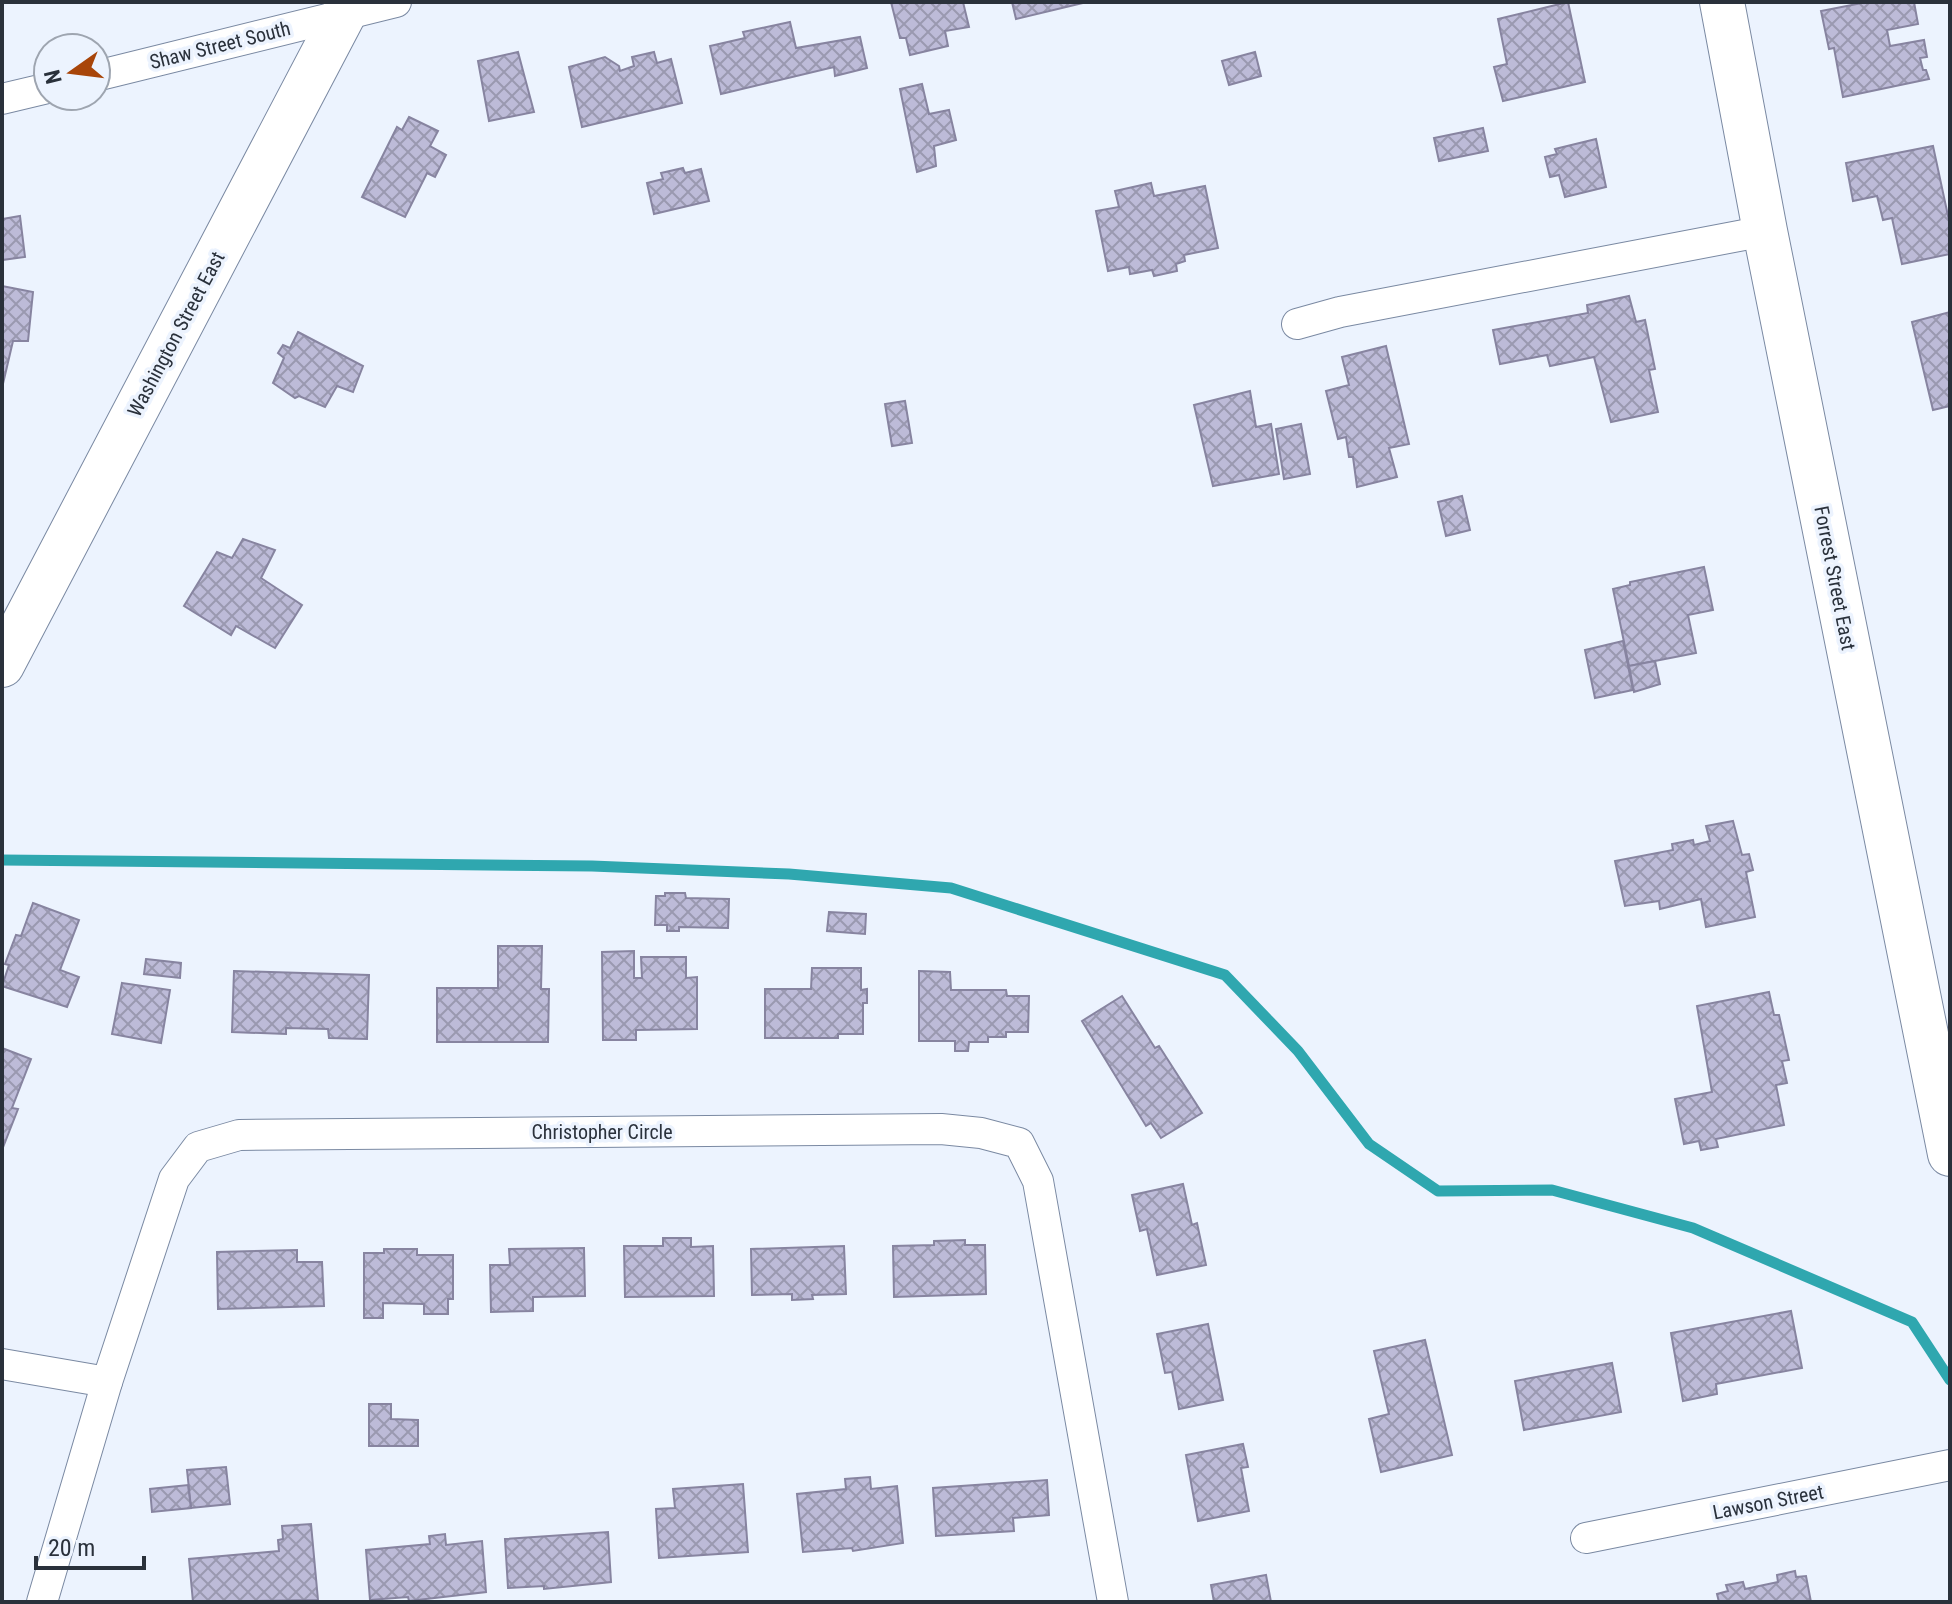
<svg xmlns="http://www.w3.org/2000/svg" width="1952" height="1604" viewBox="0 0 1952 1604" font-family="'Roboto Condensed',sans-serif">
<defs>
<pattern id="building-cross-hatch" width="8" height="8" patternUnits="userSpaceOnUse" patternTransform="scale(2)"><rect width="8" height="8" fill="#bdbbd8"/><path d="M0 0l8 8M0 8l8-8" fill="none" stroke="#9a99b0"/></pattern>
</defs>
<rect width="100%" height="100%" fill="#ecf3fe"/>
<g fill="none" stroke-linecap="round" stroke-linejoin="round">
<!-- stream -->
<polyline stroke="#2fa7af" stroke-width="11" points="2,860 592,866 789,874 951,888 1225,975 1298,1051 1369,1144 1438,1191 1552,1190 1693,1228 1912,1322 1950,1380"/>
</g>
<!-- building -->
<g fill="url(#building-cross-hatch)" stroke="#8784a0" stroke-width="2">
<polygon points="891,2 963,2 969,27 945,31 948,46 910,55 906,38 900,38"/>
<polygon points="1012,2 1087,2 1016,19"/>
<polygon points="1568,2 1585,82 1503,101 1494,67 1507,64 1498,19"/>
<polygon points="1867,2 1914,2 1918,24 1887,30 1890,46 1924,40 1927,57 1920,58 1923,70 1926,70 1929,79 1843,97 1834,48 1829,49 1821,11"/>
<polygon points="790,22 796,48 860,37 867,68 835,76 834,67 721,94 710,46 745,38 743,32"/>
<polygon points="518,52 534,112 489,121 478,61"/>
<polygon points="654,52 657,63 671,59 682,103 582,127 569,67 605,57 619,66 620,71 634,66 632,57"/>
<polygon points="1255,52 1261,76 1229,85 1222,61"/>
<polygon points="922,84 929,114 949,110 956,140 934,146 936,166 917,172 900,89"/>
<polygon points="409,117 438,131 430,146 446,155 435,177 427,173 405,217 362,197 397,127 402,130"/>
<polygon points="1483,128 1488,151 1439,161 1434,138"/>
<polygon points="1596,139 1606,187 1565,197 1559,175 1550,177 1545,157 1557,154 1555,149"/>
<polygon points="1933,146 1950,225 1950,254 1902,264 1892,218 1883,220 1877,196 1853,201 1846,163"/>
<polygon points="683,168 685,173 701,169 709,201 654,214 647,183 663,179 661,173"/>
<polygon points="1151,183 1154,196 1205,186 1218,248 1184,255 1185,261 1176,264 1177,271 1154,276 1152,270 1130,274 1129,267 1108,271 1096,211 1119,207 1115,191"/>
<polygon points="20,216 25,257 2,260 2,219"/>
<polygon points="2,286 33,292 28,341 13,341 2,388"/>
<polygon points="1629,296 1636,322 1645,320 1655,369 1649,370 1658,412 1611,422 1594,357 1550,366 1547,355 1500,364 1493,330 1588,313 1587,305"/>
<polygon points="1950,312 1950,406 1933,410 1912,322"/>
<polygon points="298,332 363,366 353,392 337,386 325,407 299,396 295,398 273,383 284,358 278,353 283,345 290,348"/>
<polygon points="1386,346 1409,444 1389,448 1397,477 1357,487 1353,457 1349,457 1346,437 1338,439 1326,391 1349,385 1342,357"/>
<polygon points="1250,391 1256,427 1271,424 1279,474 1213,486 1194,405"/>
<polygon points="905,401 912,443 892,446 885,404"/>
<polygon points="1301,424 1310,474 1284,479 1276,429"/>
<polygon points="1462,496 1470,530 1446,536 1438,502"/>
<polygon points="243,539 275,550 261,578 302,605 275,648 236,626 231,635 184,606 217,552 232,558"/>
<polygon points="1704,567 1713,610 1688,615 1696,653 1629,666 1613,589 1630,585 1630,582"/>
<polygon points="1623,641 1633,690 1595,698 1585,650"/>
<polygon points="1655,661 1660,684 1634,692 1629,666"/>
<polygon points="1733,821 1742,855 1749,854 1753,870 1746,872 1755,917 1706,927 1701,899 1660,909 1659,901 1625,906 1615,861 1673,850 1672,844 1693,840 1694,845 1710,841 1706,826"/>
<polygon points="665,893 685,893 686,898 729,899 728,928 679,927 679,931 667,931 667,925 655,925 656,896 665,896"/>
<polygon points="33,903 79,920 60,970 79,977 67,1007 2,986 9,965 5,964 16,935 21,936"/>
<polygon points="829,912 866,914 865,934 827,931"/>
<polygon points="498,946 542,946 541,989 549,989 548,1042 437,1042 437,988 498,988"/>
<polygon points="634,951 634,978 642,978 641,957 686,957 686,978 697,977 697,1029 636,1030 636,1040 603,1040 602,952"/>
<polygon points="146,959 181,963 180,978 144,974"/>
<polygon points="812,968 861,968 861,990 867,989 867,1003 863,1003 863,1034 838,1034 838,1038 765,1038 765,989 811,989"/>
<polygon points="234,971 369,975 367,1039 329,1038 328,1029 286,1028 286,1034 232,1032"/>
<polygon points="919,971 950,972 951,990 1006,990 1007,996 1029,996 1028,1032 1006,1032 1006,1037 988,1037 988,1042 969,1042 968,1051 955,1051 955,1041 919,1041"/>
<polygon points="122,983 170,990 161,1043 112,1034"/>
<polygon points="1769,992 1774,1015 1779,1015 1789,1060 1782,1061 1787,1083 1776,1085 1784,1125 1716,1139 1718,1147 1701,1150 1699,1141 1684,1144 1675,1099 1712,1092 1697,1006"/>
<polygon points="1122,996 1155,1048 1159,1046 1202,1113 1161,1138 1151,1123 1146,1126 1082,1021"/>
<polygon points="2,1048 31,1059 12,1108 18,1109 2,1150"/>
<polygon points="1183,1184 1192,1225 1197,1223 1206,1265 1157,1275 1147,1229 1140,1231 1132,1195"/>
<polygon points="663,1238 691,1238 691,1247 713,1246 714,1296 625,1297 624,1246 663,1246"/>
<polygon points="965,1240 965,1245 985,1245 986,1294 894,1297 893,1246 934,1245 934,1241"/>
<polygon points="844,1246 846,1294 812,1295 813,1299 792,1300 792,1294 752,1295 751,1249"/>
<polygon points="584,1248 585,1296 533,1297 533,1311 491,1312 490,1265 510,1265 509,1249"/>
<polygon points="384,1249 417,1249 417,1255 453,1255 453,1299 448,1299 448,1314 424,1314 424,1304 383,1303 383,1318 364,1318 364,1253 384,1253"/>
<polygon points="297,1250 297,1262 322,1262 324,1306 218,1309 217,1252"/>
<polygon points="1791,1311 1802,1368 1716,1384 1717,1394 1683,1401 1671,1333"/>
<polygon points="1208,1324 1223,1400 1179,1409 1172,1372 1165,1373 1157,1334"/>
<polygon points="1425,1340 1452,1455 1381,1472 1369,1419 1389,1414 1374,1351"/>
<polygon points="1612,1363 1621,1412 1524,1430 1515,1381"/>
<polygon points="369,1404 391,1404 391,1419 418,1420 418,1446 369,1446"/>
<polygon points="1243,1444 1248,1467 1241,1468 1249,1511 1198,1521 1186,1455"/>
<polygon points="226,1467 230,1504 191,1508 187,1470"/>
<polygon points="870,1477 871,1489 897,1486 903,1543 853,1551 852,1548 803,1552 797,1494 846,1489 845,1479"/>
<polygon points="1047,1480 1049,1515 1013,1518 1014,1531 936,1536 933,1488"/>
<polygon points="743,1484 748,1552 659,1558 656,1509 675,1508 673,1489"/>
<polygon points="188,1485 191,1508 152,1512 150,1489"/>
<polygon points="311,1524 318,1600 193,1602 189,1559 279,1551 278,1540 283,1539 282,1526"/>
<polygon points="608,1532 611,1582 544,1589 544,1586 508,1588 505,1539"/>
<polygon points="445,1534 446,1545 482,1541 486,1592 409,1601 408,1597 370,1600 366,1550 430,1544 429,1536"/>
<polygon points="1795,1571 1796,1577 1806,1576 1811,1602 1719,1602 1717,1594 1728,1591 1726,1585 1743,1582 1745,1589 1778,1582 1777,1575"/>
<polygon points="1266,1575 1271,1602 1214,1602 1211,1585"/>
</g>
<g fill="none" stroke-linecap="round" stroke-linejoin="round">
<defs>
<g id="street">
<polyline points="96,76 396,2"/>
<polyline points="2,99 48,88"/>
<polyline points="1297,324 1340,312 1765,231"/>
<polyline points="2,1364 107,1382"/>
<polyline points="1586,1538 1950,1465"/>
<polyline points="42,1602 107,1382 174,1179 198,1147 239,1135 941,1129 981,1133 1019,1143 1038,1181 1113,1602"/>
</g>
<g id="secondary">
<polyline points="1722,2 1765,231 1950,1154"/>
<polyline points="2,665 350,2"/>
</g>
</defs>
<!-- street casing -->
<use href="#street" stroke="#7a89a2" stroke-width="32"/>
<!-- secondary casing -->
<use href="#secondary" stroke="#7a89a2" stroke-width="46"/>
<!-- street -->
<use href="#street" stroke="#fff" stroke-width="30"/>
<!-- secondary -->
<use href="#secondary" stroke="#fff" stroke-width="44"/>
</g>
<g text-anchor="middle" stroke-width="7" stroke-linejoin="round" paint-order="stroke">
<!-- street labels -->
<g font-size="20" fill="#2a313b" stroke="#ecf3fe">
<text transform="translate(220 45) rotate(-14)" y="7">Shaw Street South</text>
<text transform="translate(176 334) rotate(-62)" y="7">Washington Street East</text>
<text transform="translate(1835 578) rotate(79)" y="7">Forrest Street East</text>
<text x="602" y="1139">Christopher Circle</text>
<text transform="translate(1768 1502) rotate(-11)" y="7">Lawson Street</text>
</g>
</g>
<!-- border -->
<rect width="1952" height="1604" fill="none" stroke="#2a313b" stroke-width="8"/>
<!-- north arrow -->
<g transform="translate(72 72) rotate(256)"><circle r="38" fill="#ecf3fe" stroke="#9ea5b0" stroke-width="2"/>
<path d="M0-6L14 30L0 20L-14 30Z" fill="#a84509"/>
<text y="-12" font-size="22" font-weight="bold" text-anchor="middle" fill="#2a313b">N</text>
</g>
<!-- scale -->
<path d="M36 1556v12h108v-12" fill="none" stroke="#2a313b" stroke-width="4"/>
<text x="48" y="1556" font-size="24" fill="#2a313b" stroke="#ecf3fe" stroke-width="6" paint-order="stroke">20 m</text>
</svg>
